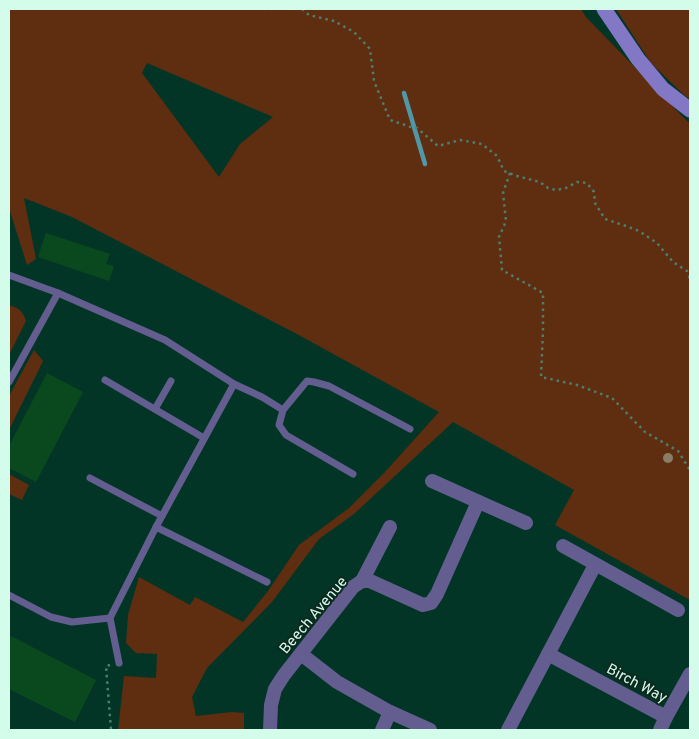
<svg xmlns="http://www.w3.org/2000/svg" width="699" height="739" viewBox="0 0 699 739" font-family="Overpass,sans-serif">
<rect width="100%" height="100%" fill="#033527"/>
<!-- green -->
<g fill="#5f2d0f" fill-rule="evenodd">
<path d="M9,9h572l5,8 100,103 4,3v477l-135,-75 19,-35 -121,-68 -99,92 -35,25 -47,63 -65,66 -15,29 4,19 36,-4 12,1v17h-126l6,-54 32,2 1,-24 -21,-1 -10,-10 2,-28 11,-38 51,28 5,-8 48,25 25,-31 31,-46 50,-37 36,-36 54,-60 -144,-79 -223,-116 -48,-19 12,61 -9,6 -18,-57zM147,63l126,54 -33,27 -21,33 -77,-104z"/>
<polygon points="616,9 690,9 690,99 685,96 651,63"/>
<path d="M9,305c11,4 13,5 17,16l-17,34z"/>
<polygon points="34,350 43,361 9,430 9,396"/>
<polygon points="9,474 29,485 22,500 9,494"/>
</g>
<g fill="none" stroke-linecap="round" stroke-linejoin="round">
<!-- stream -->
<polyline stroke="#5097a8" stroke-width="4.5" points="404,93 425,164"/>
</g>
<!-- building -->
<g fill="#0a491d">
<polygon points="46,233 110,254 106,264 114,266 109,281 38,257"/>
<polygon points="47,373 83,392 36,482 9,468 9,446"/>
<polygon points="11,636 96,680 75,722 9,689 9,640"/>
</g>
<g fill="none" stroke-linecap="round" stroke-linejoin="round">
<!-- path -->
<g stroke="#4f7d6e" stroke-width="2.5" stroke-dasharray="2.5 4" stroke-linecap="butt">
<polyline points="264,9 265,9"/>
<polyline points="302,9 309,15 334,21 354,32 370,49 374,81 390,120 411,127 417,128 438,146 460,140 482,144 497,156 504,171 517,176 540,182 548,188 556,190 566,188 577,182 587,183 594,192 595,203 605,219 626,226 639,231 657,243 673,262 687,271 690,279"/>
<polyline points="510,173 503,193 506,221 499,237 502,270 543,293 543,331 541,377 577,385 612,398 645,432 678,451 690,470"/>
<polyline points="110,665 106,666 111,730"/>
</g>
<!-- lane -->
<g stroke="#635e8f" stroke-width="7">
<polyline points="9,275 58,293 165,340 234,384 262,397 283,410 307,381 314,382 329,386 410,429"/>
<polyline points="105,380 204,438"/>
<polyline points="9,382 58,293"/>
<polyline points="155,409 171,381"/>
<polyline points="283,410 279,425 286,435 353,474"/>
<polyline points="90,478 162,516"/>
<polyline points="156,527 267,582"/>
<polyline points="9,595 51,617 72,622 110,618"/>
<polyline points="119,663 110,618 156,527 234,384"/>
</g>
<!-- street -->
<g stroke="#635e8f" stroke-width="14">
<polyline points="432,481 526,523"/>
<polyline points="563,546 678,610"/>
<polyline points="362,581 390,527"/>
<polyline points="301,654 337,682 390,712"/>
<polyline points="548,654 666,717 690,674"/>
<polyline points="270,730 271,705 275,689 284,675 353,587 362,581 370,581 423,605 431,603 437,594 478,502"/>
<polyline points="382,730 390,712 430,730"/>
<polyline points="508,730 595,565"/>
<polyline points="660,730 666,717"/>
</g>
<!-- secondary -->
<polyline stroke="#8278c6" stroke-width="15" points="604,9 638,59 663,89 690,110"/>
</g>
<!-- trees -->
<circle fill="#897d65" cx="668" cy="458" r="5"/>
<g text-anchor="middle" stroke-width="4" stroke-linejoin="round" paint-order="stroke">
<!-- street labels -->
<g font-size="15" fill="#d4fceb" stroke="#0d291f">
<text transform="translate(313 615) rotate(-50)" y="5">Beech Avenue</text>
<text transform="translate(637 683) rotate(28)" y="5">Birch Way</text>
</g>
</g>
<!-- border -->
<rect width="699" height="739" fill="none" stroke="#d4fceb" stroke-width="20"/>
</svg>
